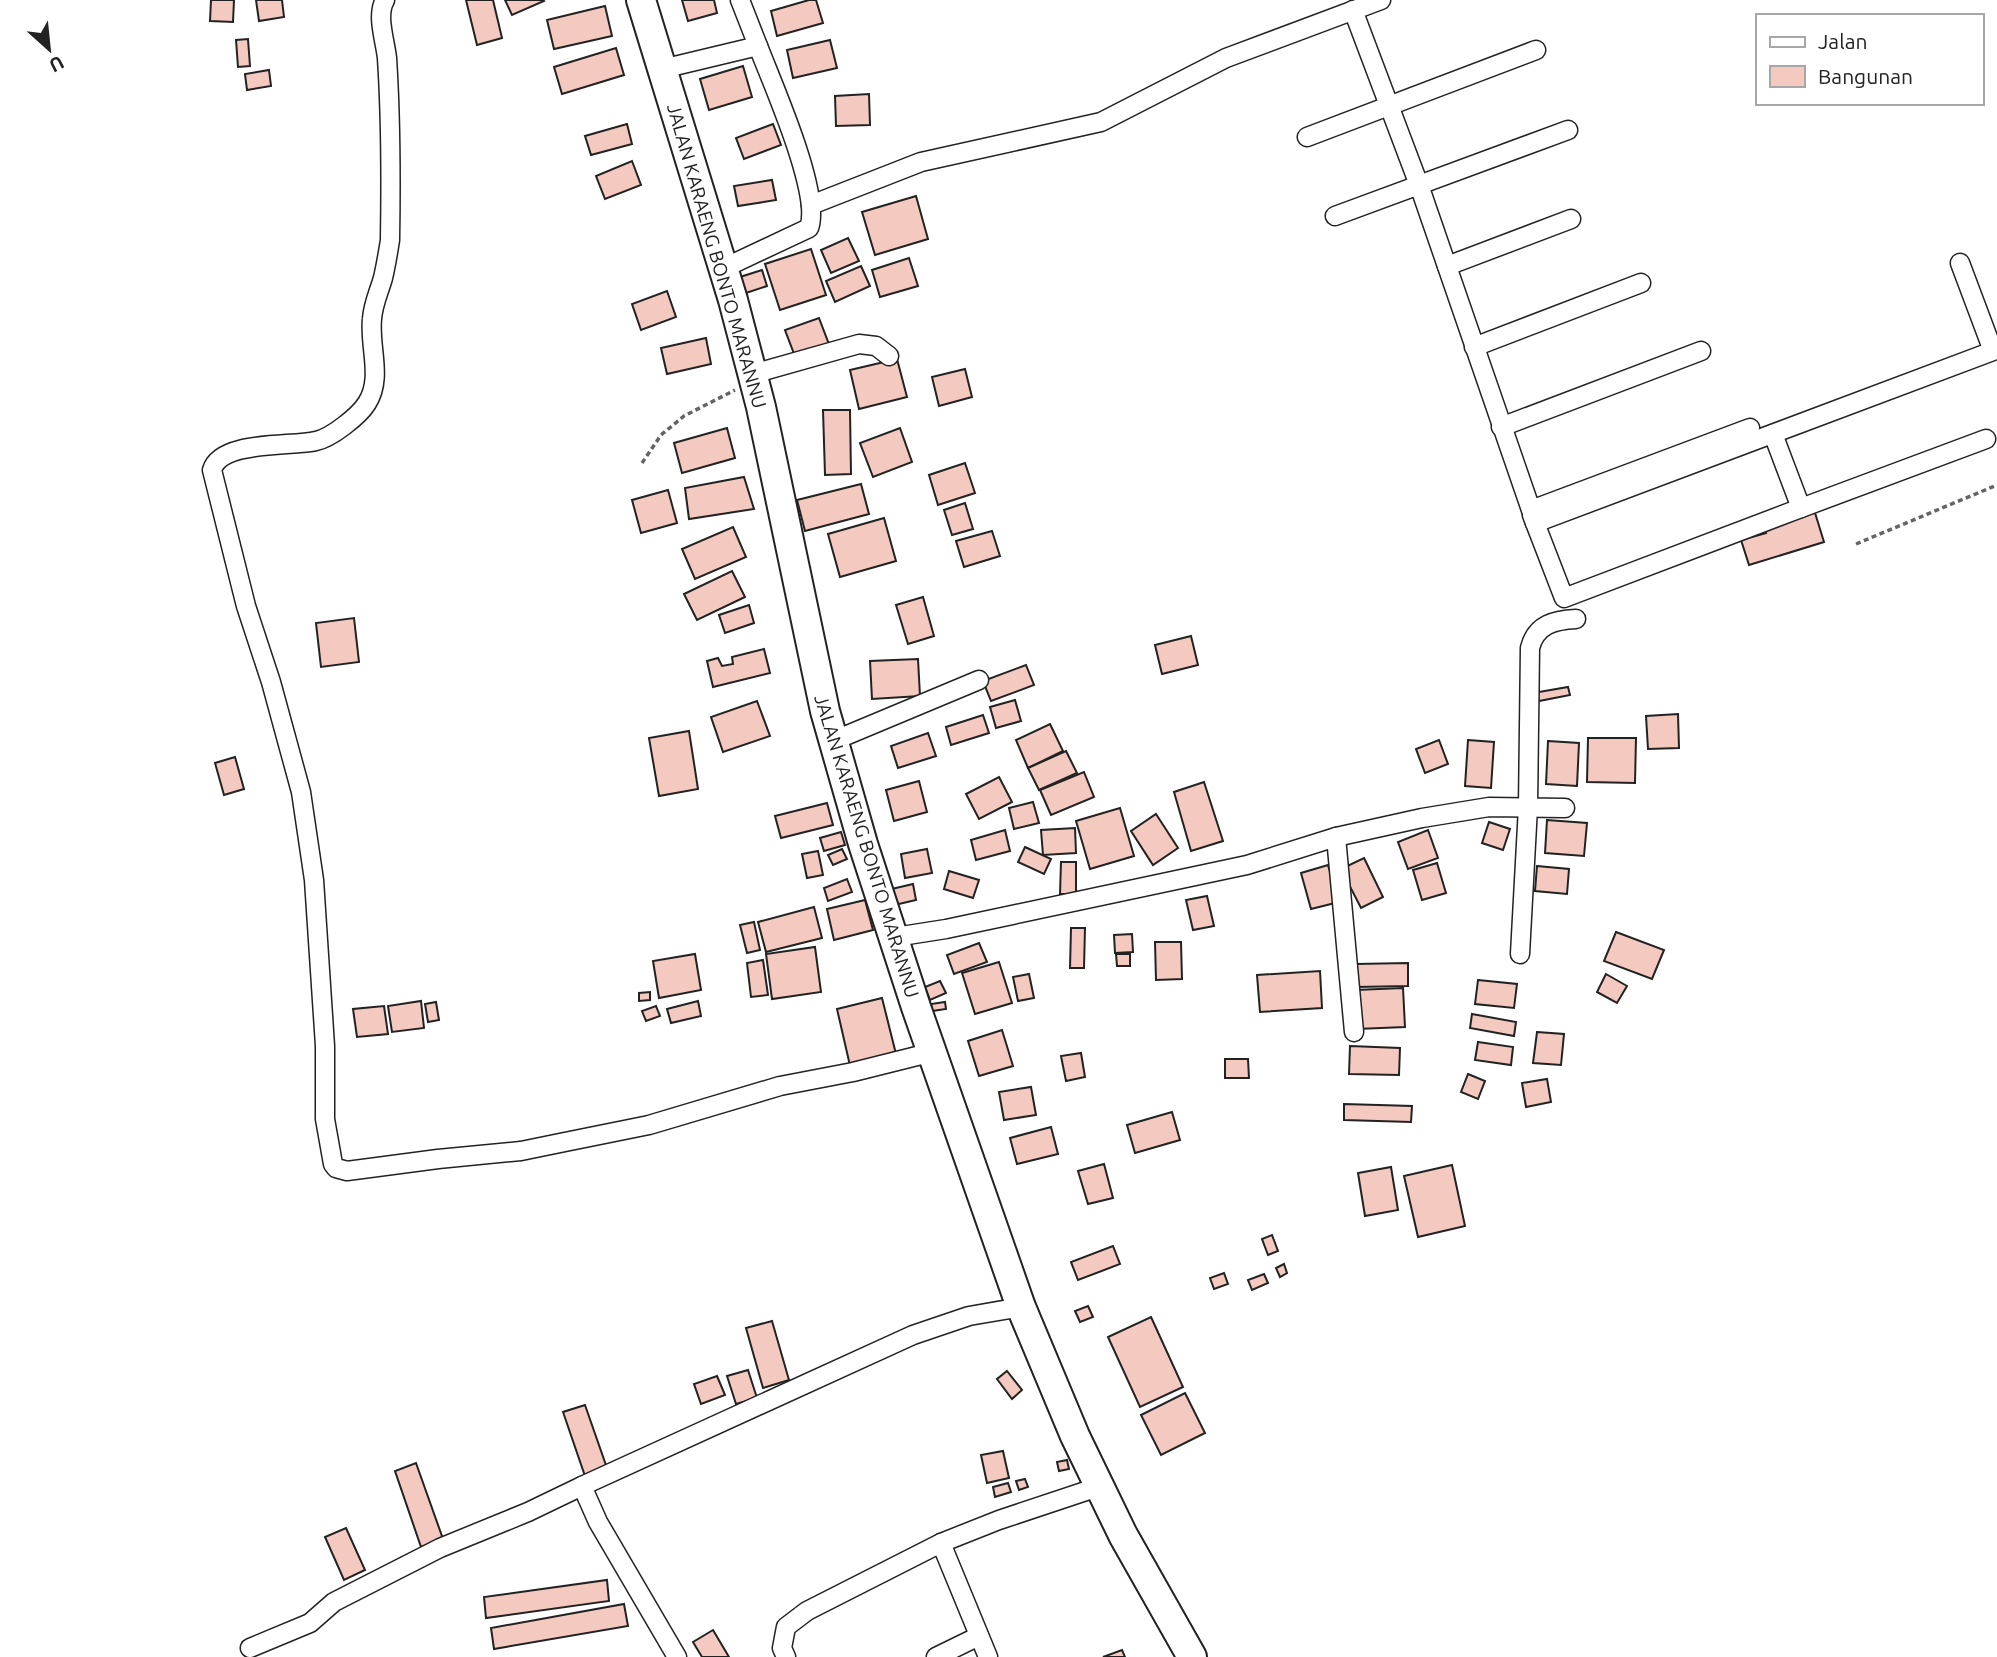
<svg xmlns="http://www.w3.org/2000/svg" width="1997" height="1657" viewBox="0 0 1997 1657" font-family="Ubuntu,sans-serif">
<rect width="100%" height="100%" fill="#fff"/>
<!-- building -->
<g fill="#f3c9c0" stroke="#222" stroke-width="2">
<polygon points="211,0 234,0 233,22 210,21"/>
<polygon points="256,0 282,0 284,17 259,21"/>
<polygon points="466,0 493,0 502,38 477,45"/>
<polygon points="505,0 543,0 544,1 512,15"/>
<polygon points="682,0 714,0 717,13 688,21"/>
<polygon points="809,0 816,0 823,23 777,36 771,11"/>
<polygon points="605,6 612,36 554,49 547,20"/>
<polygon points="248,39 250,66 238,67 236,40"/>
<polygon points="830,40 837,68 793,78 787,50"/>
<polygon points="616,48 624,75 562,94 554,67"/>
<polygon points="743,66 752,97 709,110 700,79"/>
<polygon points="269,70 271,86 247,90 245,74"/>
<polygon points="869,94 870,125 836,126 835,96"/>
<polygon points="627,124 632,144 591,155 585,136"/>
<polygon points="773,124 781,145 744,159 736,138"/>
<polygon points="632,161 641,185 605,199 596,176"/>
<polygon points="772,180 776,200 738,206 734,186"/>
<polygon points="916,196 928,239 875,255 862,212"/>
<polygon points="848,238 859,261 831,273 821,250"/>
<polygon points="811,249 826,295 780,310 765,264"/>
<polygon points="909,258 918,286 880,297 872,270"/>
<polygon points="861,266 870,286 835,302 826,281"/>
<polygon points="762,270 767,286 746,293 740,277"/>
<polygon points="667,291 676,317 641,330 632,304"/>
<polygon points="819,318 830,347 796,359 785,330"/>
<polygon points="706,338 711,364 667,374 661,348"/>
<polygon points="897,359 907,397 859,409 850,370"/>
<polygon points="965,369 972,397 939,406 932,377"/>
<polygon points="823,410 850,410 851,474 825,475"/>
<polygon points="727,428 735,458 682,473 674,443"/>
<polygon points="900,428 912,462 873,477 860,443"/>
<polygon points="965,463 975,493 938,505 929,475"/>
<polygon points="744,477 754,509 689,519 685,488"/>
<polygon points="861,484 869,514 805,531 797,500"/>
<polygon points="668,490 677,523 641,533 632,500"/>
<polygon points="965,503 973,529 952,535 944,510"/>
<polygon points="1812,503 1824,542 1749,565 1741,540 1766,533 1761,518"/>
<polygon points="884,518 896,561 840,577 828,534"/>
<polygon points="733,527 746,557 695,579 682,549"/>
<polygon points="992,531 1000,556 964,567 956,541"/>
<polygon points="732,571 745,597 697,620 684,594"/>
<polygon points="923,597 934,636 908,644 896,605"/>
<polygon points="749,605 754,623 725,633 719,615"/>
<polygon points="354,618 359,662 321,667 316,623"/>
<polygon points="1191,636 1198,665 1162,674 1155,645"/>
<polygon points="764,649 770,673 713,687 707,661 718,658 722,666 733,664 732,657"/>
<polygon points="918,659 920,696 872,699 870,661"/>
<polygon points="1026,665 1034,685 991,701 983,681"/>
<polygon points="1568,687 1570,695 1534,702 1533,693"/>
<polygon points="1015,700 1021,721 996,728 990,707"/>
<polygon points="757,701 770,736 723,752 711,717"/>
<polygon points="1678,714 1679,748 1648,749 1646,716"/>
<polygon points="983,715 989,733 951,745 946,727"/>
<polygon points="1050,724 1063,751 1028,768 1016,740"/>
<polygon points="689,731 698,789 659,796 649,738"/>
<polygon points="928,733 936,756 898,768 891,746"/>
<polygon points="1588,738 1636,738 1635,783 1587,782"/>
<polygon points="1439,740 1448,764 1425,773 1416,749"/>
<polygon points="1468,740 1494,742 1491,788 1465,786"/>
<polygon points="1548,741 1579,743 1577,786 1546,784"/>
<polygon points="1066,751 1077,773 1039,790 1028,768"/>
<polygon points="235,757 244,789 224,795 215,763"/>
<polygon points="1084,772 1094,797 1051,815 1040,790"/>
<polygon points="999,777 1012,802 979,819 966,794"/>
<polygon points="919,781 927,812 894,821 886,790"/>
<polygon points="1204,782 1223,841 1191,851 1174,792"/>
<polygon points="1033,802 1039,823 1014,829 1009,808"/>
<polygon points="827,803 833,825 781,838 775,816"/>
<polygon points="1120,808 1134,856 1090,869 1076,821"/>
<polygon points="1156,814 1178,848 1153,865 1131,831"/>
<polygon points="1547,820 1587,823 1584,856 1545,853"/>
<polygon points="1489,822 1510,829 1503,850 1482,843"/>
<polygon points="1075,828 1076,853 1043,855 1041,830"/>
<polygon points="1005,830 1010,851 976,860 971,840"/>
<polygon points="1428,830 1438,858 1408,869 1398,842"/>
<polygon points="841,832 845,845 824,851 820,838"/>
<polygon points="1025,847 1051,859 1044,874 1018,862"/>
<polygon points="842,849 847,859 833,865 828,855"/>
<polygon points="927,849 932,873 905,878 901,854"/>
<polygon points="818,851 823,875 807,878 802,854"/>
<polygon points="1364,858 1383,897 1361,908 1341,869"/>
<polygon points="1061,862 1076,862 1076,894 1060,894"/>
<polygon points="1437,863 1446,893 1422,900 1413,870"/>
<polygon points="1328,865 1339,902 1311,909 1301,873"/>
<polygon points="1537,866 1569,869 1567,894 1535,891"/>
<polygon points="949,871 979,880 973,898 944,889"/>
<polygon points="847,879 852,892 828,901 824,888"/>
<polygon points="913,884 916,900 886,907 883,891"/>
<polygon points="1207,896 1214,926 1193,930 1186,900"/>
<polygon points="865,900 873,930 834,940 827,909"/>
<polygon points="814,907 822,938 766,952 758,922"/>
<polygon points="754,922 760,950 747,953 740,925"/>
<polygon points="1071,928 1085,928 1084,968 1070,968"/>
<polygon points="1616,932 1664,950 1652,979 1604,961"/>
<polygon points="1132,934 1133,952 1115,953 1114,935"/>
<polygon points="1155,942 1181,942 1182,979 1156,980"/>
<polygon points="979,943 987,962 954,974 947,955"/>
<polygon points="815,947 821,992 772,999 766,954"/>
<polygon points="695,954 701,990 659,998 653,961"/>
<polygon points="1116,954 1130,954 1130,966 1117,966"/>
<polygon points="763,960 768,995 751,997 747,963"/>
<polygon points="999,962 1012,1003 975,1014 962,973"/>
<polygon points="1408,963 1408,986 1356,987 1356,964"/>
<polygon points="1320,971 1322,1008 1260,1012 1257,975"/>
<polygon points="1029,974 1034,998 1018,1001 1013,977"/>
<polygon points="1606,974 1627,986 1617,1003 1597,992"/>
<polygon points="1478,980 1517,984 1514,1008 1475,1004"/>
<polygon points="940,981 946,993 930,1000 925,987"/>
<polygon points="1403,988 1405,1027 1357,1029 1355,990"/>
<polygon points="650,992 650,1000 639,1001 639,993"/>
<polygon points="882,998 897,1058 851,1070 837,1009"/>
<polygon points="421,1001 424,1028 392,1032 388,1006"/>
<polygon points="698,1001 701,1016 671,1023 667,1009"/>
<polygon points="436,1002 439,1020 428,1022 425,1004"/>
<polygon points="945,1002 946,1009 932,1011 931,1004"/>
<polygon points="384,1006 388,1034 357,1037 353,1009"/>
<polygon points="656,1006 660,1016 646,1021 642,1011"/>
<polygon points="1472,1014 1516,1022 1514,1036 1470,1028"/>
<polygon points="1002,1030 1013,1066 979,1076 968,1041"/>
<polygon points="1537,1032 1564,1034 1561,1065 1533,1063"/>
<polygon points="1478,1042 1513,1047 1511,1065 1475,1060"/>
<polygon points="1350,1046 1400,1048 1399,1075 1349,1074"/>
<polygon points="1081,1053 1085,1077 1066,1081 1061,1056"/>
<polygon points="1225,1059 1248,1059 1249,1078 1225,1078"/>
<polygon points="1468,1074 1485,1081 1478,1099 1461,1092"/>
<polygon points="1547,1079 1551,1102 1526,1107 1522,1083"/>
<polygon points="1031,1087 1036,1115 1004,1120 999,1092"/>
<polygon points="1344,1104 1412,1106 1411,1122 1344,1120"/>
<polygon points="1172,1112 1180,1140 1135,1153 1127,1125"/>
<polygon points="1051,1127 1058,1154 1017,1164 1010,1138"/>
<polygon points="1104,1164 1113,1198 1088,1204 1078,1171"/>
<polygon points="1452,1165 1465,1226 1418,1237 1404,1176"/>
<polygon points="1391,1167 1398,1210 1365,1216 1358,1173"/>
<polygon points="1272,1235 1278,1251 1268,1255 1262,1239"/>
<polygon points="1113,1246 1120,1264 1078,1280 1071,1262"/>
<polygon points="1284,1264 1287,1273 1280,1277 1276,1268"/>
<polygon points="1224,1273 1228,1284 1214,1289 1210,1278"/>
<polygon points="1264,1274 1268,1283 1252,1290 1248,1280"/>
<polygon points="1088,1306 1093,1317 1080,1322 1075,1311"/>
<polygon points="1151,1317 1183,1387 1140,1407 1108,1337"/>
<polygon points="772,1321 789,1380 763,1388 746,1328"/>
<polygon points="748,1370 757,1398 736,1404 727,1376"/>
<polygon points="1007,1371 1022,1390 1012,1399 997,1379"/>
<polygon points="717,1376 725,1395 701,1404 694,1384"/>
<polygon points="1185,1393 1205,1433 1161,1455 1141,1415"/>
<polygon points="585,1405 608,1471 586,1479 563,1412"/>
<polygon points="1003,1451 1009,1478 987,1483 981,1455"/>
<polygon points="1067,1460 1069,1469 1059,1471 1057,1462"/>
<polygon points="416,1463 443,1539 421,1547 395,1471"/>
<polygon points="1025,1479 1028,1487 1019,1490 1016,1481"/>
<polygon points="1008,1483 1011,1492 995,1497 993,1487"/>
<polygon points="346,1528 365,1570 344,1580 325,1537"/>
<polygon points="607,1580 609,1601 486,1618 484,1597"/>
<polygon points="624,1604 628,1626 494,1649 491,1628"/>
<polygon points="713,1630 729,1657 702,1657 693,1642"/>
<polygon points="1122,1650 1125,1657 1103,1657"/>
</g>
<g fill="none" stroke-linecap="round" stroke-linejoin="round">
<defs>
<g id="minor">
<path d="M385,0c-9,15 0,40 2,58 4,61 4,121 3,182 -2,13 -4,25 -7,38 -4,14 -10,26 -11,41 -3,28 11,59 -5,84 -8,13 -36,35 -51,38 -25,6 -95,-1 -104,29l34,136 25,76 30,110 13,88 11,166v73l8,45 3,4 11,3 91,-12 83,-8 39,-8 89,-18 131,-39 73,-14 80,-20"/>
<polyline points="1353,10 1419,185 1531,510 1750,428"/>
<polyline points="662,69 758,46 740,0"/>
<polyline points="1307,137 1536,50"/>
<polyline points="811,205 921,162 1101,122 1226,58 1381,0"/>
<polyline points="1335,216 1568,130"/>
<polyline points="1447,266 1571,219"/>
<path d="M724,268l85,-40c13,-34 -37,-145 -51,-182"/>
<polyline points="1474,347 1641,283"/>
<polyline points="753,374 859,344 876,346 889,356"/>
<polyline points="1501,427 1701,351"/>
<polyline points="1801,508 1986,439"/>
<polyline points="1532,515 1564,598 1801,508 1773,434"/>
<polyline points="1535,523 1993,351 1960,263"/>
<polyline points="833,741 979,680"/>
<polyline points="1336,837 1354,1032"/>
<polyline points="895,937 946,929 1247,865 1336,837 1422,818 1489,807 1565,808"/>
<path d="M1520,954l8,-147 2,-159c6,-24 25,-28 46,-29"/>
<polyline points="941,1543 988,1657"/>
<polyline points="250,1648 310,1623 334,1602 440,1548 528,1512 582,1486"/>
<polyline points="677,1657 598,1522 582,1486 913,1335 969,1316 1021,1307"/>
<polyline points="786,1657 782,1648 786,1627 807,1611 941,1543 999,1520 1098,1487"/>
<polyline points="936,1657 979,1636"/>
</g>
<polyline id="primary" points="641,0 733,300 761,407 825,711 863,844 916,1007 1021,1307 1075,1436 1123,1535 1192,1657"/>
</defs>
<!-- minor casing -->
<use href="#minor" stroke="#222" stroke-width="21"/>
<!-- primary casing -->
<use href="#primary" stroke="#222" stroke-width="32"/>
<!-- path -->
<g stroke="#646464" stroke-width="3.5" stroke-dasharray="5 3.5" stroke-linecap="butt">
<polyline points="642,463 661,435 684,416 735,390"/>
<polyline points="1856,544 1997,485"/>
</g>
<!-- minor -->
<use href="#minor" stroke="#fff" stroke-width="18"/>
<!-- primary -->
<use href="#primary" stroke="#fff" stroke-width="28"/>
</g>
<g text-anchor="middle" stroke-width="5" stroke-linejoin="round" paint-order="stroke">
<!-- street labels -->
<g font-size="19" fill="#222" stroke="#fff">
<text transform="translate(717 256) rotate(74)" y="7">JALAN KARAENG BONTO MARANNU</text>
<text transform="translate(867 846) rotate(73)" y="7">JALAN KARAENG BONTO MARANNU</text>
</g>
</g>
<!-- legend -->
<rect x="1756" y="14" width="228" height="91" fill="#ffffff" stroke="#a7a7a7" stroke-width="2"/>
<rect x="1770" y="37" width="35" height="10" fill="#ffffff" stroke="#a7a7a7" stroke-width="2"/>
<text x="1818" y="49" font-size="21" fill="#222222">Jalan</text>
<rect x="1770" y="66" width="35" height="21" fill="#f3c9c0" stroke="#a7a7a7" stroke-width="2"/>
<text x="1818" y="84" font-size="21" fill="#222222">Bangunan</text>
<!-- north arrow -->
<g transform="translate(49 49) rotate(153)" stroke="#ffffff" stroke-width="5" paint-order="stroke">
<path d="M0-5L12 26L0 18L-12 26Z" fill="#222222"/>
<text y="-10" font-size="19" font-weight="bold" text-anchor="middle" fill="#222222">U</text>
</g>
</svg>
